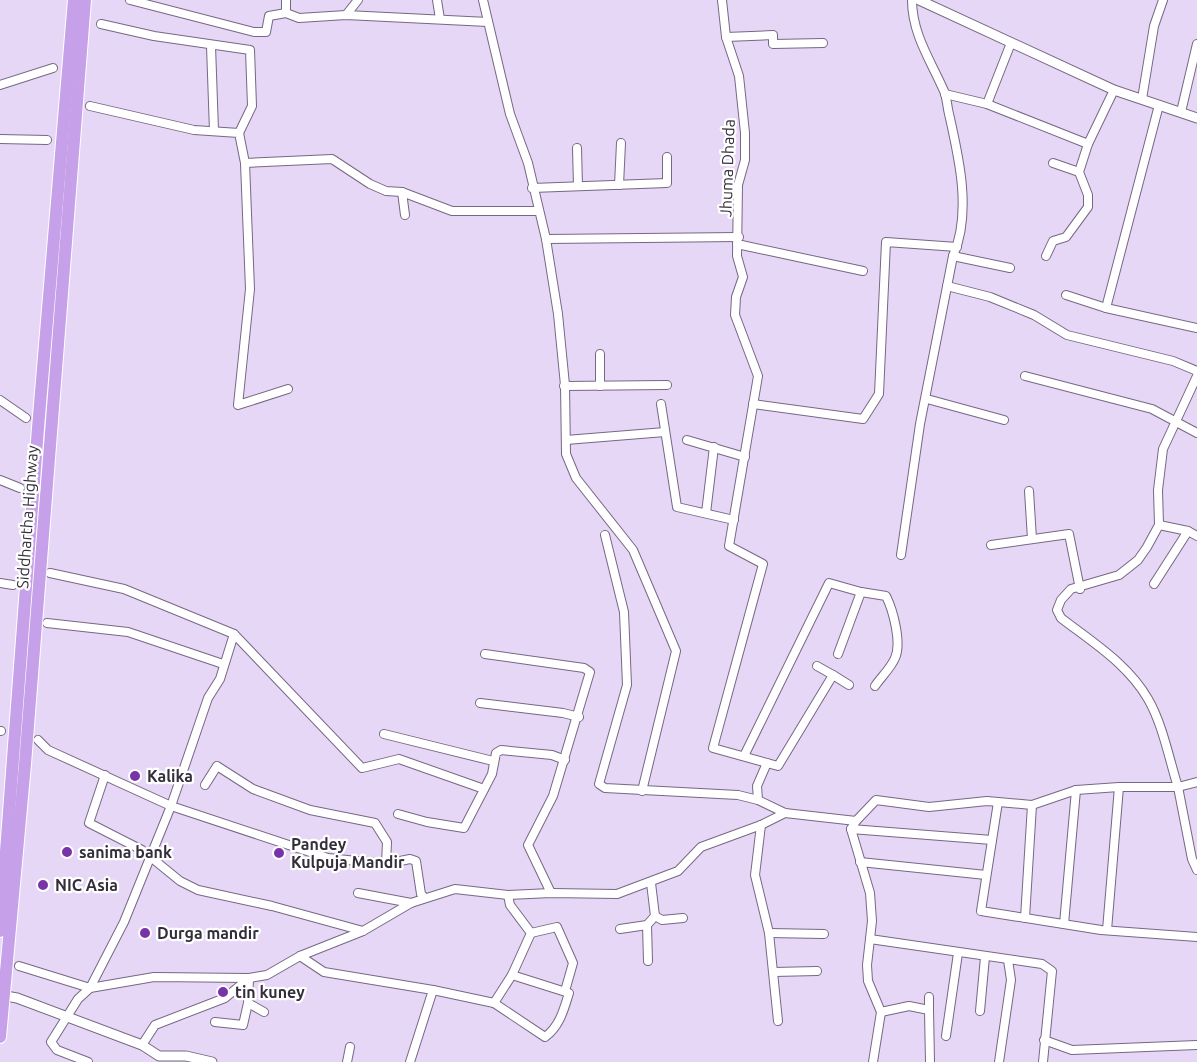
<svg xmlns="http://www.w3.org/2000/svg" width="1197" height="1062" viewBox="0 0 1197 1062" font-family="Ubuntu,sans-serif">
<rect width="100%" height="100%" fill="#e6d7f6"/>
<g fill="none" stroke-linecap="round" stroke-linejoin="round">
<defs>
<g id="minor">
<polyline points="130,0 254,32 266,32 269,16 286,13 299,18 346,15 488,22"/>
<polyline points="437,0 440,19"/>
<polyline points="483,0 510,114 528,163 546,239 558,314 565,385 566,454 576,478 633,550 676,651 642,791"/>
<polyline points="722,0 726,37 739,76 745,133 745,160 738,185 737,256 743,277 736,297 735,315 758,376 729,546 763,564 713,748 778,766 833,675 849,685"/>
<polyline points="286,13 286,0"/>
<polyline points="346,15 358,0"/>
<polyline points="101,24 154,36 250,50 252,106 239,133"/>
<polyline points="726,37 773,35 773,44 823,43"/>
<polyline points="211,46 214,131"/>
<polyline points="0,85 53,68"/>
<polyline points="945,94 987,104 1011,43"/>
<polyline points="1142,99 1154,26 1163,0"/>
<polyline points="987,104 1088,144"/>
<polyline points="90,106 194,130 239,133 245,163 250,289 238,405 288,389"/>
<polyline points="1181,112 1197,44"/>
<polyline points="0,139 47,140"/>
<polyline points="577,148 578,186"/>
<polyline points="245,163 332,159 370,184 386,191 402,192 452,211 539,211"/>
<polyline points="1053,163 1079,172"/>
<polyline points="619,185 621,143"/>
<polyline points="532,188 667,183 667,157"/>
<polyline points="402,192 405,215"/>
<polyline points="546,239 739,237"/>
<polyline points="737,244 863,271"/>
<polyline points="953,256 1010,268"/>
<polyline points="1046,256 1053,241 1066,237 1088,207 1088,195 1079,172 1088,144 1114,90"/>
<polyline points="947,286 990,297 1034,315 1067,335 1173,361 1197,371"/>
<polyline points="1066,295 1106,308 1197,328"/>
<polyline points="1106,308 1159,105"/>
<polyline points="600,354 600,386"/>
<polyline points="1025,376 1152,409 1197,433"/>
<path d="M1197,376l-34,73 -5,41 1,35 -12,22 -9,13 -19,15 -48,14 -10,11 -4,10 4,8c31,24 67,46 87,81 15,26 21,60 30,88l19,-5"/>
<polyline points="564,386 667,385"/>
<polyline points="927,399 1004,420"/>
<polyline points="0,400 26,418"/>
<polyline points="661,404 677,507 734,520"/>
<polyline points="753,404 863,419 879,394 886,242 957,247"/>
<polyline points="566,440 665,432"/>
<polyline points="687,440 745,457"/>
<polyline points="0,480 20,488"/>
<polyline points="1029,491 1032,539"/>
<polyline points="706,513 714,447"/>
<polyline points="1159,525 1188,531 1197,536"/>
<polyline points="605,535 624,612 627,685 599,784 605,788 738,795 758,800 785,813 856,821 876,800 929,807 987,801 1032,805 1076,790 1119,787 1178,787 1192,859 1197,870"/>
<polyline points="991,545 1069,534 1080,589"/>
<path d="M901,555l19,-131 33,-168c19,-43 6,-98 -4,-142 -2,-8 -2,-16 -5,-23 -13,-30 -32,-57 -32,-91"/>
<polyline points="50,573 124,589 234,634 362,768 399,759 484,789"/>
<polyline points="0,583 13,585"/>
<polyline points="1154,584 1188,531"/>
<path d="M861,592l25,4c7,14 16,47 9,62 -4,10 -14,19 -20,28"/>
<polyline points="47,623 128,632 223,664"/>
<polyline points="485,654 584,668 590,672 553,796 528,845 551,893"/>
<polyline points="817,666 833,675"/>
<polyline points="480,703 563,713 579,717"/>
<polyline points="0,731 1,731"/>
<polyline points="384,734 493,761"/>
<polyline points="38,740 48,750 171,806 328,858 386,864 410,859 416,861 421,894 425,898"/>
<polyline points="744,756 829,583 861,592 838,654"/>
<polyline points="105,775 89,823 142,850 180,881 198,890 272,906 363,931"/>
<polyline points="205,785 217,766 253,789 310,810 375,823 387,842 386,864"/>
<polyline points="758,800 757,786 767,763"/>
<polyline points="998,802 981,911 1101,930 1197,937"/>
<polyline points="398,814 427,822 464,828 492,774 496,753 501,750 552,755 565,760"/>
<polyline points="856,821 851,829 870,893 872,921 867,965 868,981 881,1012 873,1062"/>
<polyline points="761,825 755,875 769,933 778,1021"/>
<polyline points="851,829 992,840"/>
<polyline points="860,862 986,875"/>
<polyline points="358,893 411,903"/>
<polyline points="655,916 662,920 683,918"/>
<polyline points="1025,918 1032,805"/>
<polyline points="1064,924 1076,790"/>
<polyline points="620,929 647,925"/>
<polyline points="1107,930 1119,787"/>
<polyline points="531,933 557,927 573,963 565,991"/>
<polyline points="769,933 824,934"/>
<polyline points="870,939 1042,964 1052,971 1043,1062"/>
<polyline points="300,956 324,972 433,990 410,1062"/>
<polyline points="648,961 647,925 655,916 651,883"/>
<polyline points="19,966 90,988 154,977 249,978 248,1003 243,1025 215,1022"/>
<polyline points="774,972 817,971"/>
<polyline points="433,990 494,1003 512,975 531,933 510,905 508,895"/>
<polyline points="248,1003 264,1012"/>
<path d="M494,1003l51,34c15,-11 19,-28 24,-44l-57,-18"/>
<polyline points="929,1010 930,1062"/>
<polyline points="980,1011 985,957"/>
<polyline points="881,1012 909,1006 929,1010 929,997"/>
<polyline points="946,1036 958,953"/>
<polyline points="1044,1040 1072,1050 1197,1045"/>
<polyline points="142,1045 155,1025 225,998 249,978 267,975 300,956 363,931 411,903 455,889 508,895 551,893 617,894 678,871 701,847 761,825 785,813"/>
<polyline points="88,1062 57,1050 51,1042 78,999 90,988 124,922 171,806 208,698 220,679 234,634"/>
<polyline points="347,1062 350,1047"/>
<polyline points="999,1062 1011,980 1008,960"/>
</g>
<g id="tertiary">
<polyline points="919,0 1114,90 1197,118"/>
<polyline points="0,995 17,998 142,1045 159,1056 186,1056 212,1062"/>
</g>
<g id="trunk">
<polyline points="0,931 38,428 74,0"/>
<polyline points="0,1037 25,764 85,0"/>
</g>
</defs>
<!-- minor casing -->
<use href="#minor" stroke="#766883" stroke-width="10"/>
<!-- tertiary casing -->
<use href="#tertiary" stroke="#766883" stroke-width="11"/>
<!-- trunk casing -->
<use href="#trunk" stroke="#fff" stroke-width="14"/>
<!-- minor -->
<use href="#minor" stroke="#fff" stroke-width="8"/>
<!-- tertiary -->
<use href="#tertiary" stroke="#fff" stroke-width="9"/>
<!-- trunk -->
<use href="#trunk" stroke="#c6a0e8" stroke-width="12"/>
</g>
<!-- markers -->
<g fill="#7733a7" stroke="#fff" stroke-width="2">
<circle cx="135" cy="776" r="6"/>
<circle cx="67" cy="852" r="6"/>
<circle cx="279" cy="853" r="6"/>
<circle cx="43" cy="885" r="6"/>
<circle cx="145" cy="933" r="6"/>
<circle cx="223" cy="992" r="6"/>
</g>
<g text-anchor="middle" stroke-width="4.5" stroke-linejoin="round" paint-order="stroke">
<!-- street labels -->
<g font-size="16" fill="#342e3a" stroke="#fff">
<text transform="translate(727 168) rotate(-88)" y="6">Jhuma Dhada</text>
<text transform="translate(27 517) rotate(-86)" y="6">Siddhartha Highway</text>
</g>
<!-- poi labels -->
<g font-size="16" font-weight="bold" fill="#342e3a" stroke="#fff" text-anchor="start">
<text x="147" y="782">Kalika</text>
<text x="291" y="850">Pandey<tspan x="291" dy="18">Kulpuja Mandir</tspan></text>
<text x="79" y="858">sanima bank</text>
<text x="55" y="891">NIC Asia</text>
<text x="157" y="939">Durga mandir</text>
<text x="235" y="998">tin kuney</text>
</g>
</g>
</svg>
